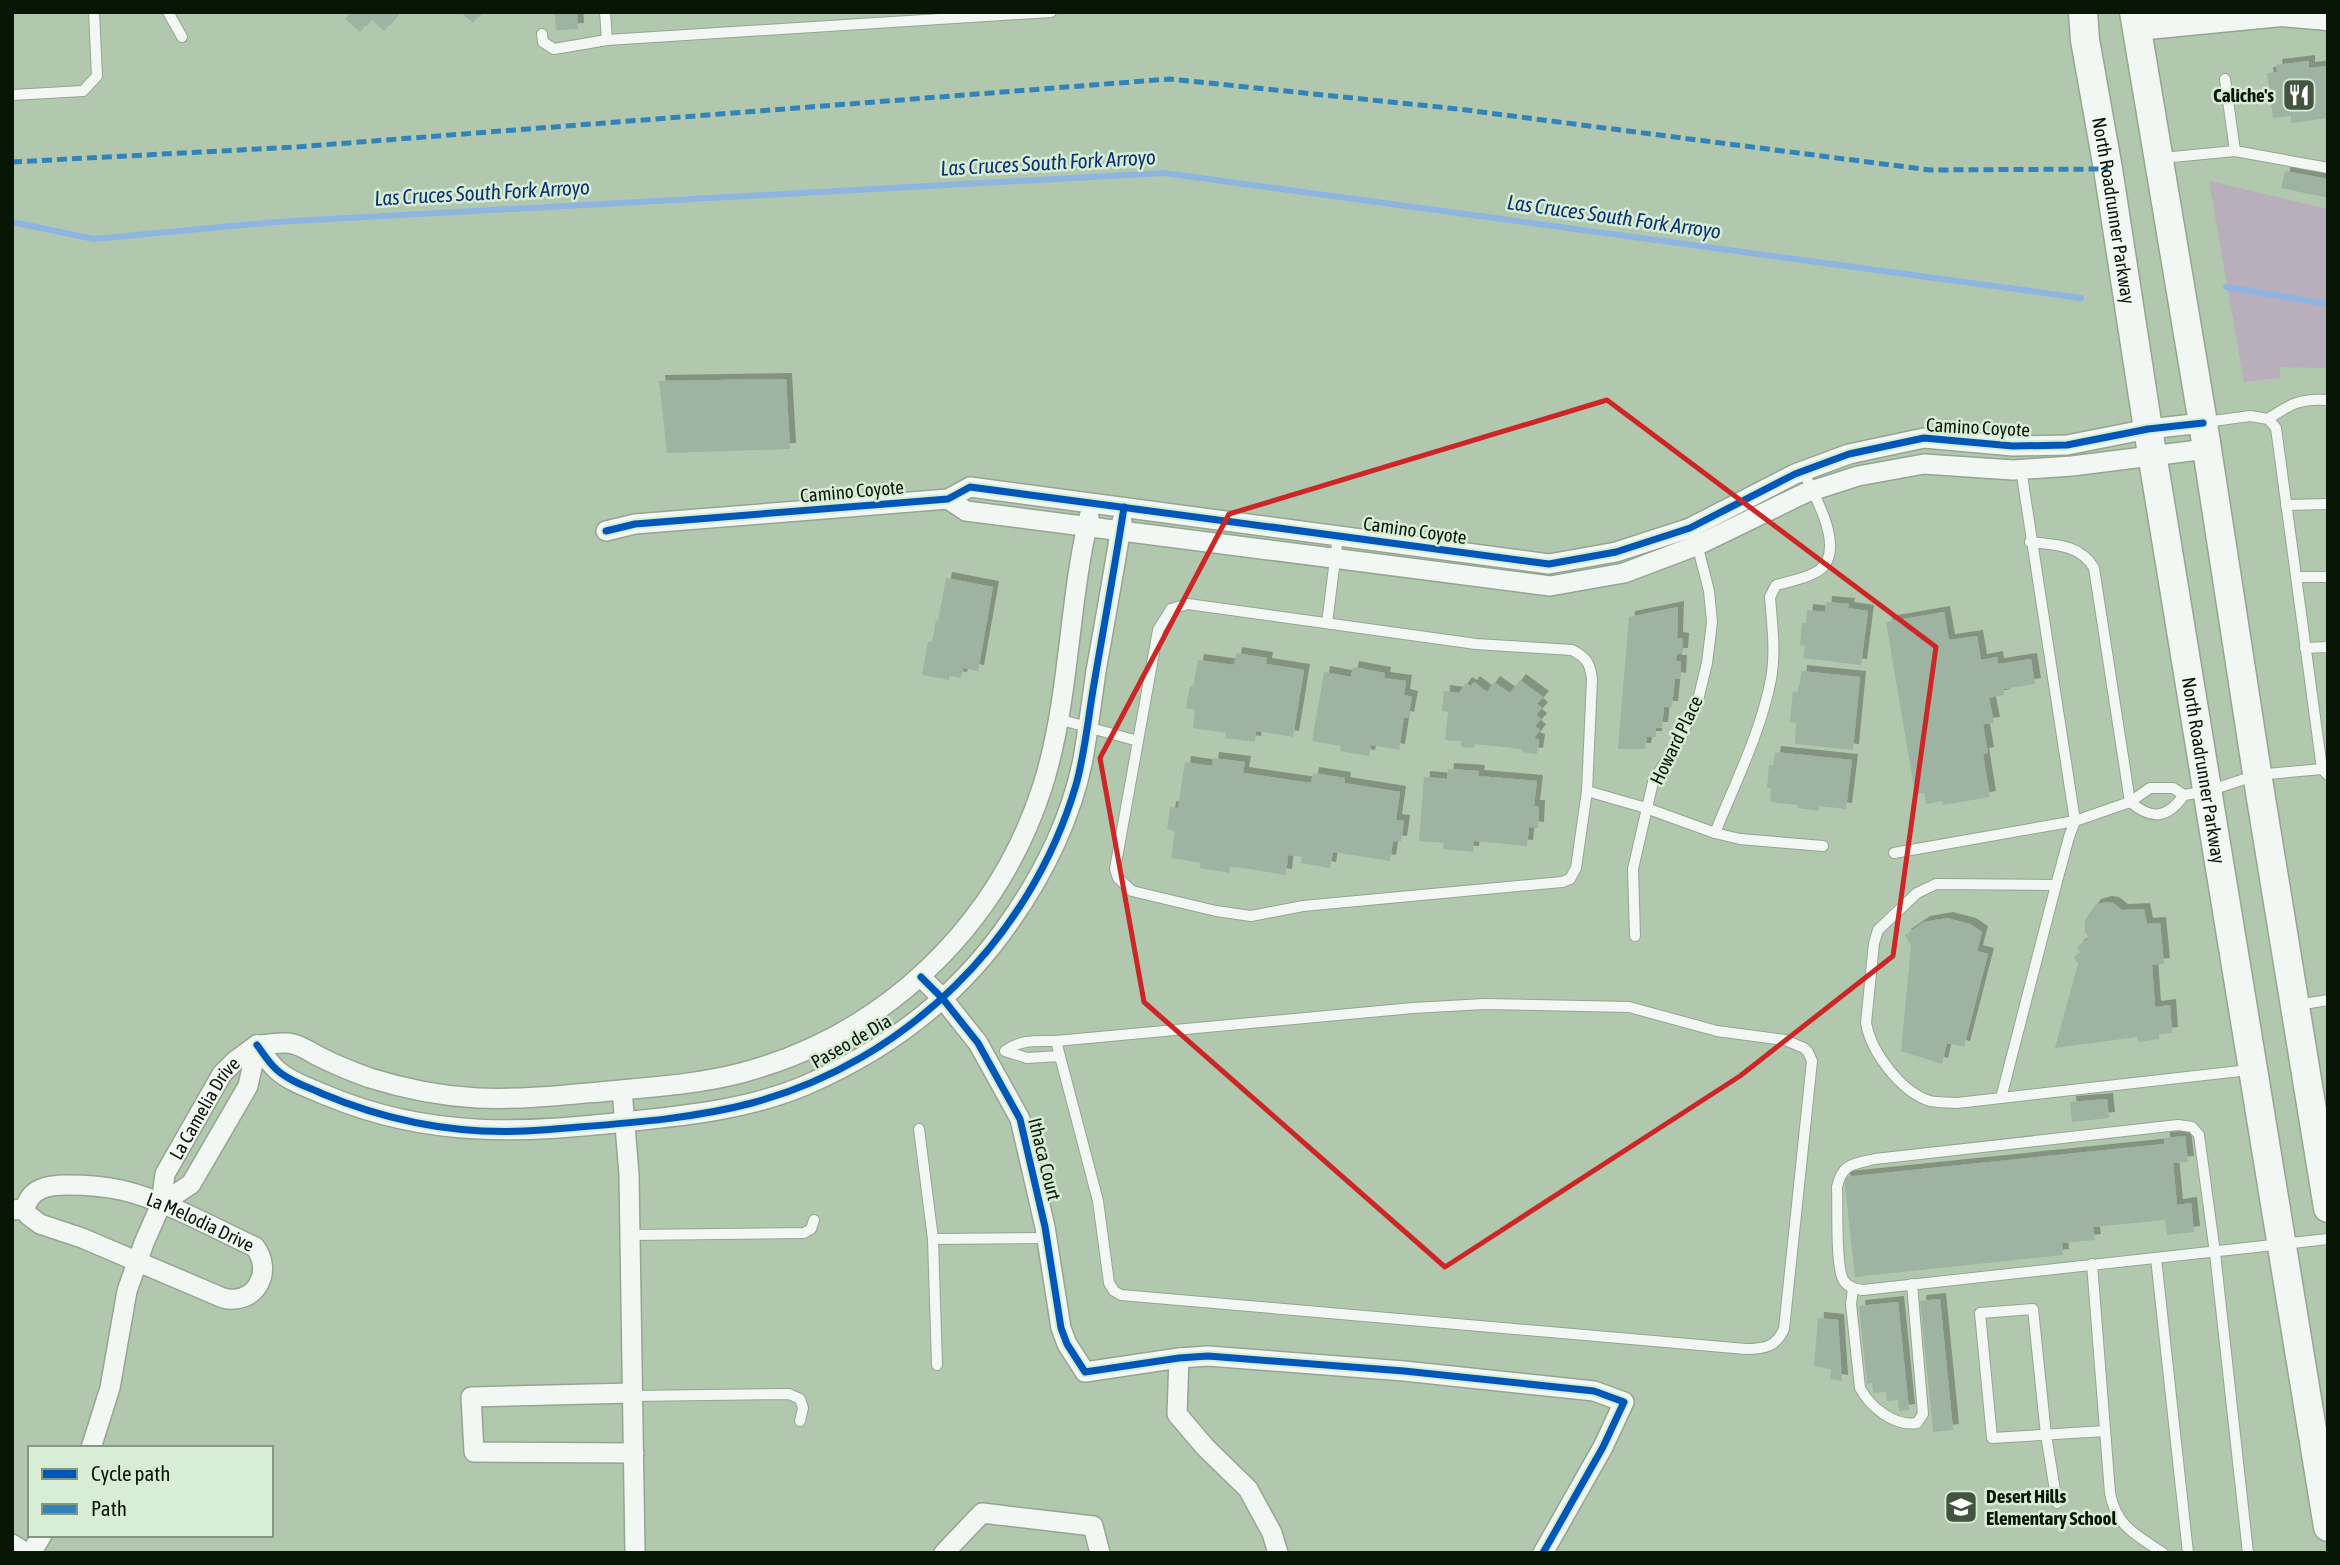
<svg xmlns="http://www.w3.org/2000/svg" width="2340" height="1565" viewBox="0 0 2340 1565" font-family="'Asap Condensed',sans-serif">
<defs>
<filter id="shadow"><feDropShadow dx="6" dy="-6" stdDeviation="0" flood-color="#0004"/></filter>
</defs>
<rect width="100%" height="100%" fill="#b2c8ae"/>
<!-- green -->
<polygon fill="#b9aebb" points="2209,181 2328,209 2328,368 2280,367 2280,378 2244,382"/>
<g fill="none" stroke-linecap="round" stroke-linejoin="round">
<!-- stream -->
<g stroke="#8eb4e2" stroke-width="6">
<polyline points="12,222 94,239 275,222 1164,173 2081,298"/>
<polyline points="2226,287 2328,304"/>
</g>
</g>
<!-- building -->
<g fill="#9eb3a2" filter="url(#shadow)">
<polygon points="351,12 400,12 384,31 371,19 360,32 345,19"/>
<polygon points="460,12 482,12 473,23"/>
<polygon points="555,12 577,12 578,29 556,30"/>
<polygon points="2309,61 2309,68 2328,66 2328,118 2291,123 2291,116 2273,118 2267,73 2277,72 2276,65"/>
<polygon points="2285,171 2328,179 2328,198 2281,188"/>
<polygon points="786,379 790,449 667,453 659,381"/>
<polygon points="946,578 993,587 978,671 963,668 961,678 949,676 949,680 922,675 928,642 932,642 936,620 938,621"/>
<polygon points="1826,602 1849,604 1848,608 1868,611 1861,665 1803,658 1805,646 1800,645 1802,623 1806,623 1807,610 1825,612"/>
<polygon points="1678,607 1677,638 1683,639 1682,654 1677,654 1676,661 1681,661 1680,679 1675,678 1672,707 1664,707 1662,728 1656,728 1656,737 1647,737 1645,749 1618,749 1629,617"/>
<polygon points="1944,612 1949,640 1977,636 1981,660 1997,657 1998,664 2031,659 2035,684 2003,689 2004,695 1989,698 1994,723 1983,724 1988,753 1983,754 1990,797 1943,805 1943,801 1926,804 1924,793 1915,794 1886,622"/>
<polygon points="1236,653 1267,658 1266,664 1304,670 1293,737 1256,731 1255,742 1225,738 1226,733 1193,728 1195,710 1186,708 1190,686 1193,687 1198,660 1234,665"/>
<polygon points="1353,667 1385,673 1384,678 1406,681 1404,695 1412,697 1408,718 1404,717 1399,750 1371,745 1369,756 1340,751 1341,746 1312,741 1324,672 1351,677"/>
<polygon points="1801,671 1860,677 1853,750 1795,744 1796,723 1790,722 1793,691 1799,692"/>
<polygon points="1520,680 1543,697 1537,704 1542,708 1536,715 1541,719 1535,726 1540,730 1534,738 1539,740 1537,754 1522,752 1522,749 1475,744 1474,748 1461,747 1461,741 1445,740 1448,712 1442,711 1444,691 1459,693 1466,683 1471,686 1474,682 1487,692 1494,682 1510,693"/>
<polygon points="1775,752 1852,760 1846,809 1819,806 1819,811 1797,808 1797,805 1770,802 1771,788 1767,788 1769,765 1773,765"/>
<polygon points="1213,758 1245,762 1243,773 1311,783 1313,773 1345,778 1344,783 1400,792 1396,820 1404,821 1401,842 1393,841 1390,861 1333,852 1330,868 1301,863 1302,857 1288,855 1286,875 1230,866 1229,873 1200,868 1200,863 1171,858 1175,831 1167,829 1170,807 1178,808 1185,762 1212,766"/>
<polygon points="1448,769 1479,771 1478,776 1537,781 1534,806 1539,806 1538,828 1529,827 1527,846 1474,841 1473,852 1443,849 1444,843 1419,841 1424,777 1447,779"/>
<polygon points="2106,902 2113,903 2122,910 2144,909 2147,924 2160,923 2164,964 2152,965 2155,1007 2170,1005 2172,1033 2159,1034 2159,1039 2138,1042 2137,1037 2055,1048 2078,964 2074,957 2080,952 2077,947 2089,938 2085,932 2085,920 2095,905"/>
<polygon points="1947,918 1970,924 1982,932 1977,951 1988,954 1964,1047 1947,1043 1942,1064 1901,1051 1911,946 1905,935 1924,922"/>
<polygon points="2107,1099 2109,1118 2072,1122 2070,1102"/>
<polygon points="2185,1136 2188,1162 2173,1163 2177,1205 2191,1203 2194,1232 2167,1235 2165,1220 2093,1227 2095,1240 2062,1243 2063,1255 1855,1277 1844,1177 2164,1144 2164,1138"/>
<polygon points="1940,1299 1953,1430 1933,1432 1920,1301"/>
<polygon points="1898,1302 1909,1410 1899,1411 1898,1400 1887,1401 1886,1392 1873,1393 1872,1383 1867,1384 1859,1306"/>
<polygon points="1818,1318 1838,1320 1842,1381 1830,1379 1831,1369 1814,1366"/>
</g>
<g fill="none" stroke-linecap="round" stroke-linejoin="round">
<defs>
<g id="lane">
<polyline points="168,12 182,37"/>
<polyline points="605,12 607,40"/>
<polyline points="542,34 543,42 554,49 607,40 1051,12"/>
<polyline points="2225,79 2235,151"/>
<polyline points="12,95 83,91 97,76 94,12"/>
<polyline points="2162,158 2235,151 2328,168"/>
<path d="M2268,419c22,-15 33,-21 60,-19"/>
<polyline points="2205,422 2250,416 2268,419 2276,428 2322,769"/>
<path d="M2021,469l54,352 -6,16 -13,48 -120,-1 -19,9 -39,37 -4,13 -8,80c5,29 35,69 64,78 8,2 19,1 27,2l292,-33"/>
<polyline points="2286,505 2328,504"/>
<path d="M2030,542c25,3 50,2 64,26l36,234c22,18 37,17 54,-7"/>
<polyline points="2296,577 2328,577"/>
<polyline points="1327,623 1338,536"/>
<polyline points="2305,648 2328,647"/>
<polyline points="1058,719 1138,741"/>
<path d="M1587,791l5,-112c-2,-16 -5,-21 -20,-29l-96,-6 -288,-40 -17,5 -13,21 -43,239 3,9 14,13 84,20 35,5 52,-10 259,-24 8,-3 6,-11 11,-77 59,17 69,25c20,-50 46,-101 56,-154 5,-27 1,-55 -1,-82l6,-12c12,-3 31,-7 42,-14 30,-20 -4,-76 -15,-100"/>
<polyline points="1715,833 1740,839 1823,846"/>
<polyline points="1894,853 2075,821 2130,802 2150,788 2173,788 2184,795 2208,791 2257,775 2322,769 2328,775"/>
<polyline points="1635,936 1633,869 1653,782 1682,735 1699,696 1707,663 1712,622 1709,591 1697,544"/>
<polyline points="2297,1005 2328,1000"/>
<path d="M1056,1041l42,160 11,82 5,8 7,4 625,54c18,0 30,-2 38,-20l28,-268 -4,-9 -4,-4 -19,-8 -68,-9 -88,-24 -145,-3 -71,4 -357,33c-20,0 -35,-2 -51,10l22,7 33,-2"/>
<polyline points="2001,1098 2056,885"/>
<polyline points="919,1129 933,1239"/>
<polyline points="630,1235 804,1233 811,1229 814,1220"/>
<polyline points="2156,1258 2188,1553"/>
<path d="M2092,1264l18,229c6,33 26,42 53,60"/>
<path d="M1853,1289l-2,15 9,84c10,19 35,39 57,35l6,-9 -11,-130"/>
<polyline points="937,1365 933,1239 1047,1238"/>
<polyline points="632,1396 789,1394 800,1399 803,1408 800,1421"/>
<polyline points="2057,1503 2046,1435 2033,1309 1980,1313 1992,1438 2105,1431"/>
<path d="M2248,1553l-33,-300 -16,-118 -7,-8 -14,-2 -303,34c-21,5 -33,4 -38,28 1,18 -2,82 7,94 5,7 12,8 19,9l465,-51"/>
</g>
<g id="street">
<polyline points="948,499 966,511 1550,586 1624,573 1698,545 1805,493 1858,476 1924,464 2013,470 2072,466 2207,449"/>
<polyline points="606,531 635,524 948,499 970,487 1549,564 1616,552 1690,528 1795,474 1849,454 1924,438 2013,446 2067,445 2148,429 2203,423"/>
<polyline points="921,977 943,999 978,1043 1020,1119 1045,1227 1061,1328 1067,1344 1085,1372 1179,1358 1208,1356 1404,1371 1594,1391 1624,1402 1603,1447 1543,1553"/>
<path d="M257,1045c6,8 12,18 20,25 13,12 35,19 51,26 103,43 197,37 305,25 59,-6 119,-13 173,-36 83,-36 154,-90 205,-165 33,-47 61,-104 72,-161 5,-29 9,-59 13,-88 9,-50 18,-100 26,-150"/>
<path d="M257,1045c11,0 26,-4 36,-1 9,2 19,9 27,13 16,8 33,15 50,21 35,11 71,18 107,20 44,2 88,-3 133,-7 43,-4 89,-7 131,-18 144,-38 257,-147 302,-288 27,-87 25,-180 46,-268"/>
<polyline points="622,1090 629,1174 635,1553"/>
<polyline points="161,1204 191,1184 248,1086 257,1045"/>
<path id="s1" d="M12,1210l13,-1c5,-21 23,-24 42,-24 18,0 36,1 54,5 41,9 95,39 134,57 19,25 0,59 -32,51l-141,-60 -42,-14 -12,-9 -3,-6"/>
<polyline points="1179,1358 1177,1414 1205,1447 1248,1489 1272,1533 1278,1553"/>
<polyline points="632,1393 471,1397 474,1452 634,1453"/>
<path id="s2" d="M91,1448l19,-60 17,-97 17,-48 17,-39 4,-30 57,-100 13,-13 22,-16"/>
<polyline points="12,1544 26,1553"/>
<polyline points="31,1553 42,1535"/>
<polyline points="944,1553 982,1513 1093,1526 1100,1553"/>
</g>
<g id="secondary">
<path id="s3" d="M2083,12l2,28 23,129 40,260 180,1098"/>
<polyline points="2134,12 2203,423 2259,786 2328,1208"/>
<polyline points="2137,26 2281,12 2328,16"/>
</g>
</defs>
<!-- lane casing -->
<use href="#lane" stroke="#94a591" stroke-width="12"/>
<!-- street casing -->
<use href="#street" stroke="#94a591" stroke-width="22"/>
<!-- secondary casing -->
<use href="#secondary" stroke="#94a591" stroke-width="31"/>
<!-- lane -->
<use href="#lane" stroke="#f3f7f3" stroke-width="10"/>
<!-- street -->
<use href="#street" stroke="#f3f7f3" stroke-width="19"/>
<!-- secondary -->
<use href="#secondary" stroke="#f3f7f3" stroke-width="28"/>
<!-- quiet -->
<polyline stroke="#3184b9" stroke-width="5" stroke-dasharray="10 5" stroke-linecap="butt" points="12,162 296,147 1170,79 1458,109 1930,170 2108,169"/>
<defs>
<g id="cycleway">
<polyline points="606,531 635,524 948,499 970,487 1549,564 1616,552 1690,528 1795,474 1849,454 1924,438 2013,446 2067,445 2148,429 2203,423"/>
<polyline points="921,977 943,999 978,1043 1020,1119 1045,1227 1061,1328 1067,1344 1085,1372 1179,1358 1208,1356 1404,1371 1594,1391 1624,1402 1603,1447 1543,1553"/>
<path d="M257,1045c6,8 12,18 20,25 12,11 31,17 46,24 69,29 144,42 219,36 69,-6 142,-9 210,-27 154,-41 279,-165 324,-318 9,-32 12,-67 18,-101 10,-59 21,-118 30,-177"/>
</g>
</defs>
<!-- cycleway casing -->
<use href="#cycleway" stroke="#d8edd5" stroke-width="11"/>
<!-- cycleway -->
<use href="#cycleway" stroke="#0057b8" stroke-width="7"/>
</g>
<!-- marked area -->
<path fill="none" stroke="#cc2726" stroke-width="5" stroke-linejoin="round" d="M1607,400l329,247 -43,309 -153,120 -295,191 -301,-265 -44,-244 129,-244z"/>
<!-- icons -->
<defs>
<symbol id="restaurant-square" viewBox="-11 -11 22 22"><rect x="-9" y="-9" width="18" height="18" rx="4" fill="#435440" stroke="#d8edd5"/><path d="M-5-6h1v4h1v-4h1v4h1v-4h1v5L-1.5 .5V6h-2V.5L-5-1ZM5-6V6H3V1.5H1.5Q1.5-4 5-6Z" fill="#fff"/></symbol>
<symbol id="school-square" viewBox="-11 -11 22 22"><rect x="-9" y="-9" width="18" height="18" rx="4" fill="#435440" stroke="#d8edd5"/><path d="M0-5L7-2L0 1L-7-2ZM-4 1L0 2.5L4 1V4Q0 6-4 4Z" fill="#fff"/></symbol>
</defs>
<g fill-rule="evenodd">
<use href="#restaurant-square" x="2280" y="76" width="38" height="38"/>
<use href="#school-square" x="1942" y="1488" width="38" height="38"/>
</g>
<g text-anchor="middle" stroke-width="5" stroke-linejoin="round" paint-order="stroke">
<!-- poi labels -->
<g font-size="19" font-weight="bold" fill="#071605" stroke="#d8edd5" text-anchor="end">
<text x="2274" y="102">Caliche's</text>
<text x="1986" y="1503" text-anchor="start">Desert Hills<tspan x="1986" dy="22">Elementary School</tspan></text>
</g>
<!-- street labels -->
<g font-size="19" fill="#071605" stroke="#d8edd5">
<text dy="7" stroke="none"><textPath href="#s3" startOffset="201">North Roadrunner Parkway</textPath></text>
<text transform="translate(1978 427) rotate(3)" y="7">Camino Coyote</text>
<text transform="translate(852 491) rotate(-5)" y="7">Camino Coyote</text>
<text transform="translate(1415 530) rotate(8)" y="7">Camino Coyote</text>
<text transform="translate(1676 740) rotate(-64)" y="7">Howard Place</text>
<text dy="7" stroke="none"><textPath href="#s3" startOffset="768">North Roadrunner Parkway</textPath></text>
<text transform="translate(851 1041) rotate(-30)" y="7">Paseo de Dia</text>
<text dy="7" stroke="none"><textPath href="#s2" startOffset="362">La Camelia Drive</textPath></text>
<text transform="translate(1045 1159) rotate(76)" y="7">Ithaca Court</text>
<text dy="7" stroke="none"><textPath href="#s1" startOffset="206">La Melodia Drive</textPath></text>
</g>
<!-- water labels -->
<g font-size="21" font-style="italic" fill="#0b3174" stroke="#d8edd5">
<text transform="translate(1048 163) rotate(-3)" y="7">Las Cruces South Fork Arroyo</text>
<text transform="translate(482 193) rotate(-3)" y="7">Las Cruces South Fork Arroyo</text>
<text transform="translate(1614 217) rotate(8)" y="7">Las Cruces South Fork Arroyo</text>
</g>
</g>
<!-- border -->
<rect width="2340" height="1565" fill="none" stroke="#071605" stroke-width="28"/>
<!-- legend -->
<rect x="28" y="1446" width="245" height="91" fill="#d8edd5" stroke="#849782" stroke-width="2"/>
<rect x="42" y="1469" width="35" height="10" fill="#0057b8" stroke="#849782" stroke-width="2"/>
<text x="91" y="1481" font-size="21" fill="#071605">Cycle path</text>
<rect x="42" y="1504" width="35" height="10" fill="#3184b9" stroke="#849782" stroke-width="2"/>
<text x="91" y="1516" font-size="21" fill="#071605">Path</text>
</svg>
